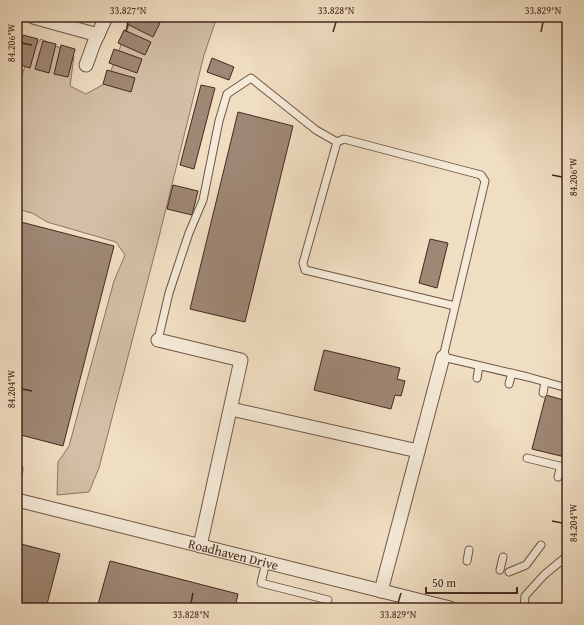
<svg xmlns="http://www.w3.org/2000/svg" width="584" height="625" viewBox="0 0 584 625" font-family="'Gentium Book Plus',serif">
<rect width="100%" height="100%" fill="#f0dec2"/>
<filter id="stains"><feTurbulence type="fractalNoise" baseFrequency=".005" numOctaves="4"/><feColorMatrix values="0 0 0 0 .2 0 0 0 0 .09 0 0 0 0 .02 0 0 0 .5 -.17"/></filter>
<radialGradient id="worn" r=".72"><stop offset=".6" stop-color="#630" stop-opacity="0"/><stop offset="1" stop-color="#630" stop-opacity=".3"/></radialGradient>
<!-- green -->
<polygon fill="#d3bfa6" stroke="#8c7462" points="132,17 217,17 204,55 158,241 99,468 89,492 57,495 58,462 69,446 114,281 125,255 116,242 47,222 32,213 17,209 17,80 20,81 30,52 41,39 62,49 74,56 70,86 86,94 106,83"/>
<!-- building -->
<g fill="#9e8774" stroke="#46291f">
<polygon points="130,17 148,17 160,23 153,37 127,24"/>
<polygon points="124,30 151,42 145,55 118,43"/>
<polygon points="23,35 38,39 30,68 17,64 17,56"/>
<polygon points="43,41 56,44 49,73 35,69"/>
<polygon points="61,45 75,49 68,77 54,74"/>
<polygon points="114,49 142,59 137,73 109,63"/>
<polygon points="212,58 234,67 229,80 207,72"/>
<polygon points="107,70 135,78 131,92 103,84"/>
<polygon points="201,85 215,88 194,169 180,165"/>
<polygon points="238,112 293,126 245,322 190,309"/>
<polygon points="173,185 198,191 192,215 167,209"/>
<polygon points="17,221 114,246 63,446 17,434"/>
<polygon points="430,239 448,243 437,288 419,283"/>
<polygon points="324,350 400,368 397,379 405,381 401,396 395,395 391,409 314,390"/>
<polygon points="546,395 567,401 567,451 565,457 532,449"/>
<polygon points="17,543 60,554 46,608 17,608"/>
<polygon points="110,561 238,594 235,608 97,608"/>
</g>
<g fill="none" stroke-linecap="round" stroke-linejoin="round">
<defs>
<g id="service">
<polyline points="455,306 305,270 303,263 337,142 344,139 481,175 485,181 443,357 528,377 567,388"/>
<polyline points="158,340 169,293 189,233 203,200 219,121 227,94 251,78 316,130 337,142"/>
<polyline points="477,378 479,366"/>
<polyline points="509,384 512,373"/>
<polyline points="543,393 545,382"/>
<polyline points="527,458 567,468"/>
<polyline points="17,469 19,469 17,480"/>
<polyline points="558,477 561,466"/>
<polyline points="467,561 469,550"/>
<polyline points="266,562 261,583 328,600"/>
<polyline points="500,570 503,557"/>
<polyline points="509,572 526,565 541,545"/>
<polyline points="524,608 525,596 544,575 567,556"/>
</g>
<g id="minor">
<polyline points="33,17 98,35"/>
<polyline points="86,65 94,43 106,17"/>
<polyline points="158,340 241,360 200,546"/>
<polyline points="231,409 418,451"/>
<path id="s1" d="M17,500l433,108"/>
<polyline points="381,591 443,357"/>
</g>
</defs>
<!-- service casing -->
<use href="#service" stroke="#705648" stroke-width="9"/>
<!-- minor casing -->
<use href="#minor" stroke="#705648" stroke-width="15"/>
<!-- service -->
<use href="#service" stroke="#f5ead7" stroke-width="7"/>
<!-- minor -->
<use href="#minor" stroke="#f5ead7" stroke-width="13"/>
</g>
<!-- ticks -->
<path fill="none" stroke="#46291f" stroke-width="1.5" d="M126,32l2,-10M333,32l3,-10M541,32l2,-10M22,43l10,2M552,175l10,2M22,389l10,2M552,521l10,2M191,603l2,-10M398,603l3,-10"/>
<g text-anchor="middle" stroke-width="4" stroke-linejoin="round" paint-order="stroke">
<!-- street labels -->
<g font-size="13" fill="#46291f" stroke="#f5ead7">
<text dy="5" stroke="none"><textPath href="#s1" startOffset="223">Roadhaven Drive</textPath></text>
</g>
</g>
<!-- margin -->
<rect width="584" height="625" fill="none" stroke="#f0dec2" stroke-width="44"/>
<!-- scale -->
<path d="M426 587v6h91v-6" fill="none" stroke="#46291f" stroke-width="2"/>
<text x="432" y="587" font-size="12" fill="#46291f" stroke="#f5ead7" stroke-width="3" paint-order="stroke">50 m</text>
<rect x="22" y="22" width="540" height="581" fill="none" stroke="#46291f" stroke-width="1.5"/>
<g font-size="10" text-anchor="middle" fill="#46291f">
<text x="128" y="14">33.827°N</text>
<text x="336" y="14">33.828°N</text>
<text x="543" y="14">33.829°N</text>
<text transform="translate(11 43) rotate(-90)" y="4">84.206°W</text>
<text transform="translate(573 177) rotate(-90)" y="4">84.206°W</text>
<text transform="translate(11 389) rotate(-90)" y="4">84.204°W</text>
<text transform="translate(573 523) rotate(-90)" y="4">84.204°W</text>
<text x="191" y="618">33.828°N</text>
<text x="398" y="618">33.829°N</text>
</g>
<rect width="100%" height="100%" filter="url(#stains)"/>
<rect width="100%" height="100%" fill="url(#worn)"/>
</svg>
